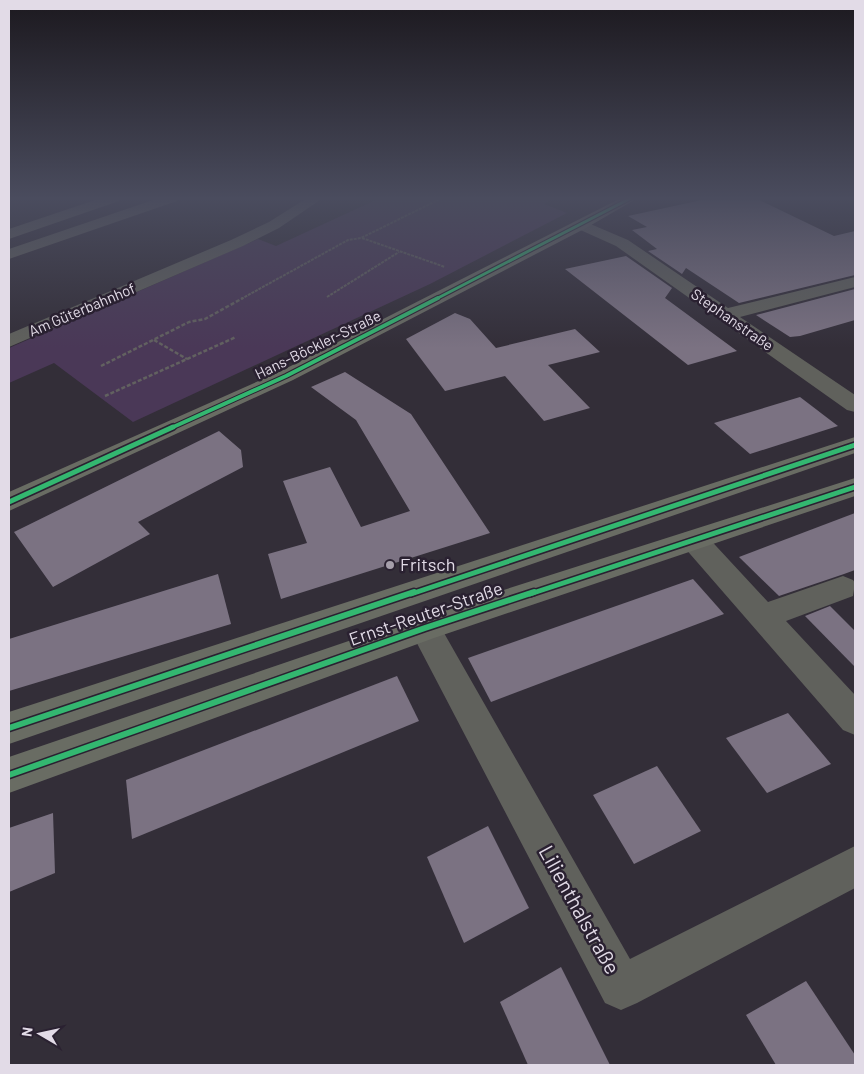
<svg xmlns="http://www.w3.org/2000/svg" width="864" height="1074" viewBox="0 0 864 1074" font-family="Barlow,sans-serif">
<rect width="100%" height="100%" fill="#332e38"/>
<!-- green -->
<polygon fill="#4a3857" points="380,198 554,198 544,204 567,213 430,284 133,422 54,363 9,383 9,348 258,239 276,246"/>
<!-- building -->
<g fill="#7b7282">
<polygon points="711,198 755,198 834,236 855,231 855,275 739,303 686,268 682,274 648,251 657,249 632,230 647,227 628,216"/>
<polygon points="626,256 672,288 665,298 737,351 688,365 565,269"/>
<polygon points="855,289 855,320 800,336 790,337 756,315"/>
<polygon points="455,313 470,319 496,348 575,329 600,352 548,365 590,408 544,421 505,376 445,391 406,339"/>
<polygon points="345,372 411,414 490,533 281,599 268,554 307,543 283,481 330,467 361,527 410,511 356,420 311,387"/>
<polygon points="800,397 838,426 750,454 714,423"/>
<polygon points="219,431 241,450 243,467 138,522 150,534 53,587 14,532"/>
<polygon points="855,513 855,570 844,574 779,596 739,557"/>
<polygon points="218,574 231,624 9,691 9,639"/>
<polygon points="693,579 724,614 491,702 468,658"/>
<polygon points="830,606 855,631 855,667 805,616"/>
<polygon points="397,676 419,721 132,839 126,780"/>
<polygon points="788,713 831,764 767,793 726,738"/>
<polygon points="657,766 701,831 634,864 593,795"/>
<polygon points="53,813 55,873 9,892 9,828"/>
<polygon points="488,826 529,908 464,943 427,857"/>
<polygon points="561,967 610,1065 528,1065 500,1002"/>
<polygon points="806,981 855,1055 855,1065 776,1065 746,1015"/>
</g>
<g fill="none" stroke-linecap="round" stroke-linejoin="round">
<!-- path-far1 -->
<g stroke="#626160" stroke-width="2" stroke-dasharray="3 1" stroke-linecap="butt">
<polyline points="362,238 445,267"/>
<polyline points="327,297 399,252"/>
<polyline points="241,299 348,240 361,238 442,198"/>
</g>
<!-- path -->
<g stroke="#626160" stroke-width="2.5" stroke-dasharray="4 2" stroke-linecap="butt">
<polyline points="154,340 187,359"/>
<polyline points="101,366 189,322 205,319 243,298"/>
<polyline points="105,396 236,337"/>
</g>
<!-- minor -->
<g fill="#60615c" fill-rule="evenodd">
<polygon points="101,198 121,198 119,201 9,239 9,229"/>
<polygon points="159,198 179,198 177,201 9,259 9,249"/>
<polygon points="307,198 323,198 279,228 243,246 9,347 9,334 231,240 269,222"/>
<polygon points="581,220 628,240 728,308 855,277 855,287 740,317 855,395 855,412 847,410 616,246 576,228 573,225"/>
<polygon points="694,530 704,533 768,602 843,576 853,580 855,583 853,596 786,621 855,695 855,735 843,730 684,547 680,540 684,533"/>
<polygon points="425,615 436,619 630,959 855,846 855,888 637,1003 621,1010 605,1003 409,628 414,619"/>
</g>
<!-- major -->
<g fill="#696c63" fill-rule="evenodd">
<polygon points="621,198 638,198 586,228 293,380 9,511 9,492 279,372"/>
<polygon points="855,437 855,453 9,744 9,712"/>
<polygon points="855,478 855,496 434,638 9,793 9,757 425,615"/>
</g>
<defs>
<polyline id="cycleway-far3" points="436,299 631,198"/>
<polyline id="cycleway-far2" points="171,428 286,376 438,298"/>
<g id="cycleway-far1">
<polyline points="9,502 173,427"/>
<polyline points="411,594 855,445"/>
<polyline points="530,594 855,487"/>
</g>
<g id="cycleway">
<polyline points="9,728 414,592"/>
<polyline points="9,775 425,628 534,592"/>
</g>
</defs>
<!-- cycleway-far3 casing -->
<use href="#cycleway-far3" stroke="#2a2131" stroke-width="5"/>
<!-- cycleway-far2 casing -->
<use href="#cycleway-far2" stroke="#2a2131" stroke-width="6"/>
<!-- cycleway-far1 casing -->
<use href="#cycleway-far1" stroke="#2a2131" stroke-width="8"/>
<!-- cycleway casing -->
<use href="#cycleway" stroke="#2a2131" stroke-width="9"/>
<!-- cycleway-far3 -->
<use href="#cycleway-far3" stroke="#33b770" stroke-width="3"/>
<!-- cycleway-far2 -->
<use href="#cycleway-far2" stroke="#33b770" stroke-width="4"/>
<!-- cycleway-far1 -->
<use href="#cycleway-far1" stroke="#33b770" stroke-width="5"/>
<!-- cycleway -->
<use href="#cycleway" stroke="#33b770" stroke-width="6"/>
</g>
<!-- sky -->
<linearGradient id="sky" x2="0" y2="1"><stop stop-color="#1c191f"/><stop offset="0.57" stop-color="#4a4c5e"/><stop offset="1" stop-color="#4a4c5e" stop-opacity="0"/></linearGradient>
<rect width="864" height="348" fill="url(#sky)"/>
<!-- markers -->
<circle fill="#a59eaa" stroke="#2a2131" stroke-width="2" cx="390" cy="565" r="5"/>
<g text-anchor="middle" stroke-width="5" stroke-linejoin="round" paint-order="stroke">
<!-- far-street labels -->
<g font-size="15" fill="#e2dbe7" stroke="#2a2131">
<text transform="translate(82 310) rotate(-23)" y="5">Am Güterbahnhof</text>
<text transform="translate(732 320) rotate(35)" y="5">Stephanstraße</text>
<text transform="translate(318 345) rotate(-26)" y="5">Hans-Böckler-Straße</text>
</g>
<!-- poi labels -->
<g font-size="18" fill="#e2dbe7" stroke="#2a2131" text-anchor="start">
<text x="400" y="571">Fritsch</text>
</g>
<!-- street labels -->
<g font-size="18" fill="#e2dbe7" stroke="#2a2131">
<text transform="translate(426 614) rotate(-19)" y="6">Ernst-Reuter-Straße</text>
</g>
<!-- near-street labels -->
<g font-size="21" fill="#e2dbe7" stroke="#2a2131">
<text transform="translate(579 910) rotate(61)" y="7">Lilienthalstraße</text>
</g>
</g>
<!-- border -->
<rect width="864" height="1074" fill="none" stroke="#e2dbe7" stroke-width="20"/>
<!-- north arrow -->
<g transform="translate(40 1034) rotate(279)" stroke="#2a2131" stroke-width="4" paint-order="stroke">
<path d="M0-4L9 19L0 12L-9 19Z" fill="#e2dbe7"/>
<text y="-8" font-size="14" font-weight="bold" text-anchor="middle" fill="#e2dbe7">N</text>
</g>
</svg>
